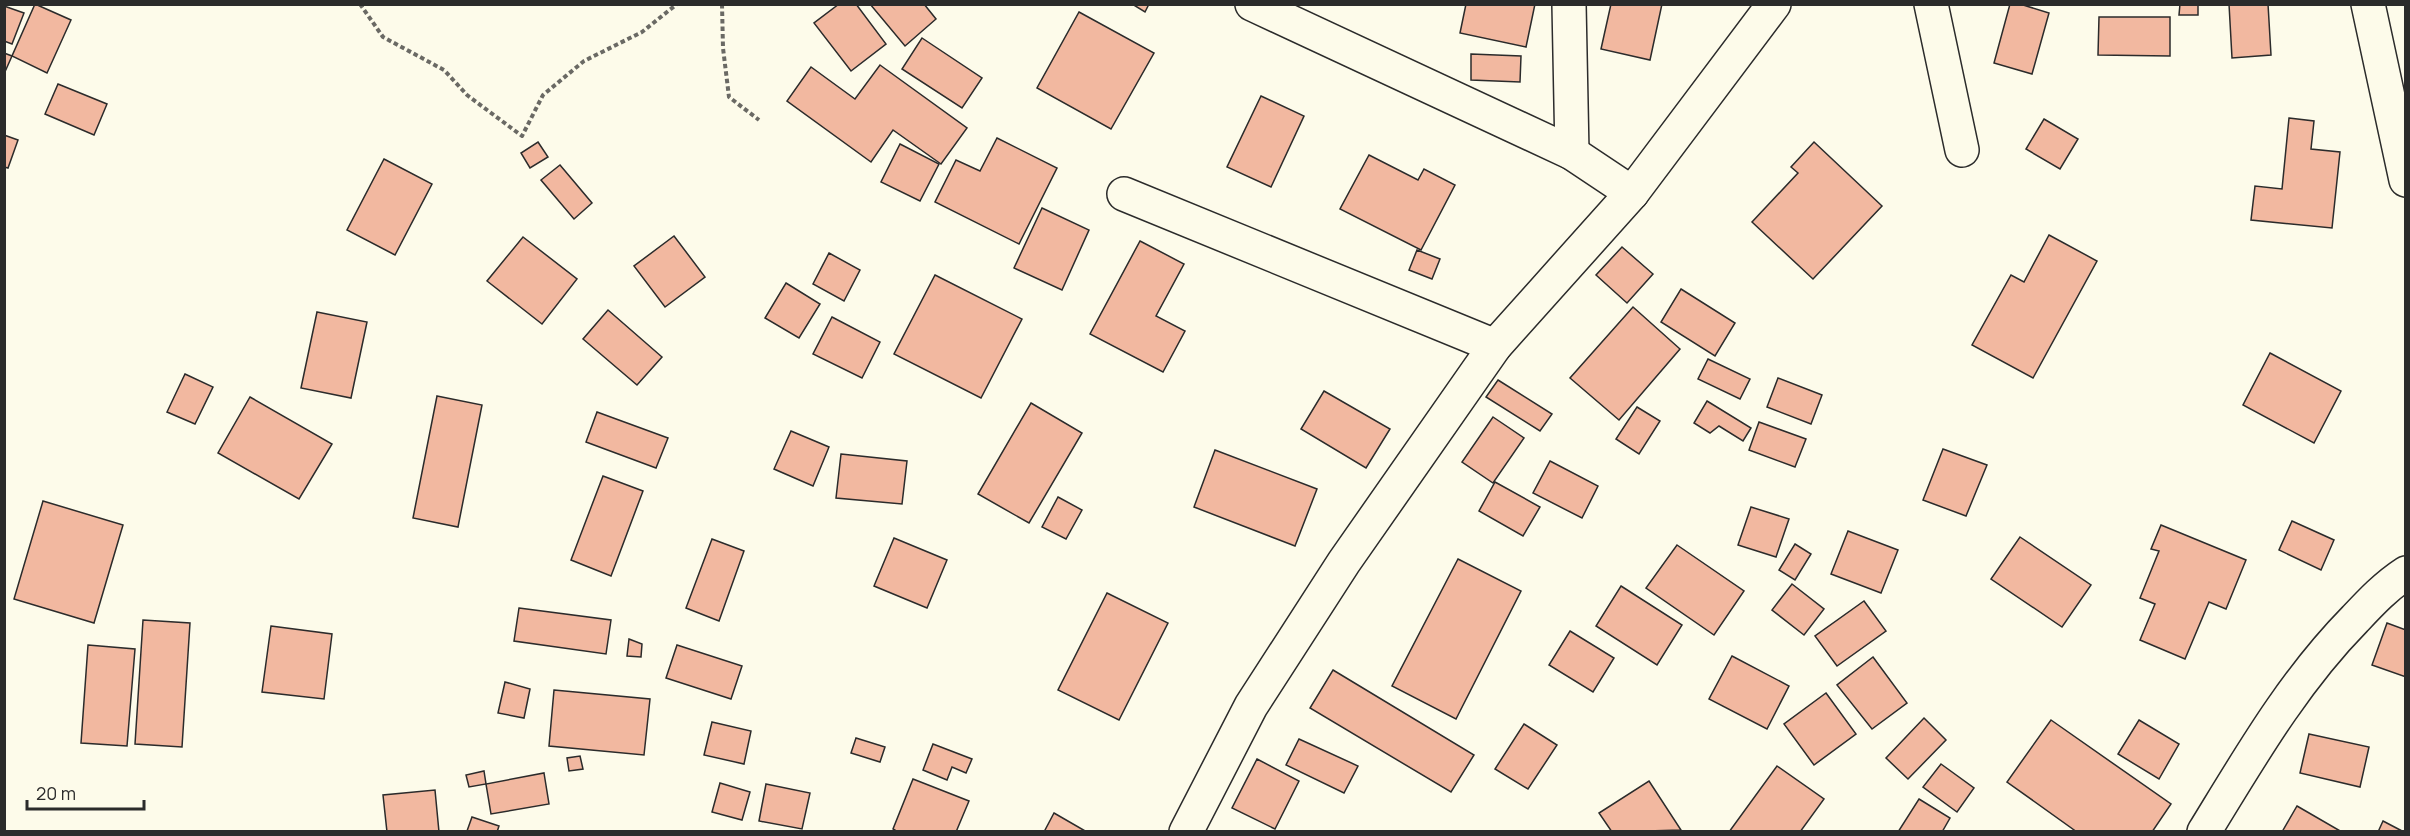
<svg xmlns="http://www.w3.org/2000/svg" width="2410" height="836" viewBox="0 0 2410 836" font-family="Manrope,sans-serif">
<rect width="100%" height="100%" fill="#fdfbea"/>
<!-- building -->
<g fill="#f2b8a0" stroke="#2b2b2b" stroke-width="1.5">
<polygon points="35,4 71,20 47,73 12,56"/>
<polygon points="839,4 856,4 886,44 851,71 814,23"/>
<polygon points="870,4 924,4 936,19 905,46"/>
<polygon points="1132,4 1149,4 1145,12"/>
<polygon points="1466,4 1535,4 1526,47 1460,33"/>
<polygon points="1611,4 1662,4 1650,60 1601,49"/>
<polygon points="2010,4 2020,4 2049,13 2032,74 1994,63"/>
<polygon points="2180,4 2198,4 2198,15 2179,15"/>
<polygon points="2229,4 2268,4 2271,55 2232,58"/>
<polygon points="4,6 24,13 12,44 4,41"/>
<polygon points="1079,12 1154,53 1111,129 1037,88"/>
<polygon points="2099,17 2170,17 2170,56 2098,55"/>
<polygon points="922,38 982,78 962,108 902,69"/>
<polygon points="4,53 12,56 4,74"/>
<polygon points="1471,54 1521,56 1520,82 1471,80"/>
<polygon points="880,65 967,128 941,164 893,130 871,162 787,101 811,67 855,99"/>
<polygon points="58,84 107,104 94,135 45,114"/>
<polygon points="1261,96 1304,116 1271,187 1227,167"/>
<polygon points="2289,118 2314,121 2311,149 2340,152 2332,228 2251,220 2255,186 2282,189"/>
<polygon points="2044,119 2078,139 2060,169 2026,149"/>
<polygon points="4,135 18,140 8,168 4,167"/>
<polygon points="997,138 1057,168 1019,244 935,202 956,160 980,171"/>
<polygon points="538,142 548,157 530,168 521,153"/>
<polygon points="1814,142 1882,206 1813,279 1752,222 1798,173 1791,167"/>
<polygon points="900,144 939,164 920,201 881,182"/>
<polygon points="1369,155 1418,180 1424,169 1455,185 1421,250 1340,209"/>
<polygon points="384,159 432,184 395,255 347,230"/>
<polygon points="560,165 592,203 574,219 541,180"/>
<polygon points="1042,208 1089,230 1062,290 1014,268"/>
<polygon points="2049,235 2097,261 2033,378 1972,345 2011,275 2024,282"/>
<polygon points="674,236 705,277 665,307 634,266"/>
<polygon points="523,237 577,279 542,324 487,281"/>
<polygon points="1140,241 1184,264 1156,316 1185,331 1163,372 1090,334"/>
<polygon points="1622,247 1653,274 1627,303 1596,275"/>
<polygon points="1417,250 1440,259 1432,279 1409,270"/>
<polygon points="829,253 860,270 844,301 813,284"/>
<polygon points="935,275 1022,319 981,398 894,354"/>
<polygon points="786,283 820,304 799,338 765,318"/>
<polygon points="1681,289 1735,323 1715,356 1661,322"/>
<polygon points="1633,307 1680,349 1619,420 1570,378"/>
<polygon points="608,310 662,357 637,385 583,339"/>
<polygon points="317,312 367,322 351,398 301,388"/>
<polygon points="832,317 880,342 862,378 813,354"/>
<polygon points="2270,353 2341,391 2314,443 2243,405"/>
<polygon points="1708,359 1750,379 1740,399 1698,379"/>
<polygon points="185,374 213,387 195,424 167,412"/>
<polygon points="1778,378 1822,395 1811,424 1767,407"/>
<polygon points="1498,380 1552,414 1540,431 1486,397"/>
<polygon points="1324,391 1390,429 1366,468 1301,429"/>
<polygon points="437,396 482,405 458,527 413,518"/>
<polygon points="250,397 332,444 299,499 218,453"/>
<polygon points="1707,401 1751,428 1743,441 1719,426 1710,433 1694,423"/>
<polygon points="1031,403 1082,433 1029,523 978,494"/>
<polygon points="1637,407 1660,421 1639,454 1616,439"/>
<polygon points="597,412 668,438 656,468 586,442"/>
<polygon points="1493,417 1524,438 1493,483 1462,462"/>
<polygon points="1759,422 1806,439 1795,467 1749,450"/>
<polygon points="791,431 829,447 813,486 774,469"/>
<polygon points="1943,449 1987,465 1966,516 1923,500"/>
<polygon points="1215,450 1317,489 1295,546 1194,507"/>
<polygon points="841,454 907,461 902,504 836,498"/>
<polygon points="1550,461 1598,486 1582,518 1533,493"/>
<polygon points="603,476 643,491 611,576 571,560"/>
<polygon points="1495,482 1540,507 1523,536 1479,511"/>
<polygon points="1058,497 1082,510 1066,539 1042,527"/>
<polygon points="43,501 123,525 94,623 14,599"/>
<polygon points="1751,507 1789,519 1776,557 1738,545"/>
<polygon points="2292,521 2334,540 2321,570 2279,550"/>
<polygon points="2161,525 2246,560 2226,609 2209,602 2185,659 2140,640 2155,604 2140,598 2159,551 2151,549"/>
<polygon points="1848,531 1898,550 1881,593 1831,574"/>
<polygon points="2020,537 2091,585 2062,627 1991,579"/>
<polygon points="894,538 947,560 927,608 874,586"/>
<polygon points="712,539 744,551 719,621 686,608"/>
<polygon points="1795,544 1811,554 1795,580 1779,570"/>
<polygon points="1677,545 1744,591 1714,635 1646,588"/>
<polygon points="1458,559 1521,591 1456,719 1392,686"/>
<polygon points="1792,584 1824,609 1804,635 1772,610"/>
<polygon points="1621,586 1682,625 1657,665 1596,626"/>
<polygon points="1107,593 1168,623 1119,720 1058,690"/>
<polygon points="1864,601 1886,631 1837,666 1815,636"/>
<polygon points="519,608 611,620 606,654 514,641"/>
<polygon points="143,620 190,623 182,747 135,744"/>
<polygon points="2387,623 2406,630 2406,677 2372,665"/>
<polygon points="271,626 332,634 324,699 262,692"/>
<polygon points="1570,631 1614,658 1593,692 1549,665"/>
<polygon points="629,639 642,644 641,657 627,656"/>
<polygon points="88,645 135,649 127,746 81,743"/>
<polygon points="677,645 742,666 731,699 666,678"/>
<polygon points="1732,656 1789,686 1767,729 1709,699"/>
<polygon points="1873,657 1907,703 1872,729 1837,685"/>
<polygon points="1333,670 1474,755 1451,792 1310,708"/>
<polygon points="505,682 530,689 524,718 498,713"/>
<polygon points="554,690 650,699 644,755 549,746"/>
<polygon points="1826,693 1856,734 1814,765 1784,724"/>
<polygon points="1924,718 1946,740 1908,779 1886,758"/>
<polygon points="2051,720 2171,804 2152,832 2077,832 2007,782"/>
<polygon points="2139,720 2179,744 2159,779 2118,754"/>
<polygon points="712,722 751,731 744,764 704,755"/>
<polygon points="1524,724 1557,745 1528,789 1495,769"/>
<polygon points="2309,734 2369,747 2360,787 2300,773"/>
<polygon points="856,738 885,747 880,762 851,753"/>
<polygon points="1299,739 1358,766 1344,793 1286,765"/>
<polygon points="933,744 972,759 966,773 952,767 947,780 923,770"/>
<polygon points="580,756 583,769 569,771 567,758"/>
<polygon points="1257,759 1299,781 1275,829 1232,808"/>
<polygon points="1941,764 1974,788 1957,812 1923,787"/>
<polygon points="1777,766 1824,799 1800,832 1729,832"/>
<polygon points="484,771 486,784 469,787 466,775"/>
<polygon points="544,773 549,804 491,814 486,784"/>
<polygon points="913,779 969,801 956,832 898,832 893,829"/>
<polygon points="1649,781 1681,830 1612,832 1599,813"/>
<polygon points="720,783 750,792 742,820 712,812"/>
<polygon points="766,784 810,793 802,829 759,821"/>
<polygon points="435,790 439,832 387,832 383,795"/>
<polygon points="1919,799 1950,818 1942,832 1898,832"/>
<polygon points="2297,806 2342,832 2282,832"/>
<polygon points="1054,813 1087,832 1044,832"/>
<polygon points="472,817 499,826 497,832 467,831"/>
<polygon points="2383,821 2404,832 2378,832"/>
</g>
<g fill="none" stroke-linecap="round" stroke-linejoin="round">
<defs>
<g id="street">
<polyline points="1252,4 1572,153 1632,193"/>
<polyline points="1569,4 1572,153"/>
<polyline points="1931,4 1962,150"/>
<polyline points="2368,4 2406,180"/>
<polyline points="1124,194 1495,346"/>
<polyline points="1186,832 1251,706 1344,562 1495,346 1632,193 1774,4"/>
<path d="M2204,832c46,-75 89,-150 151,-213 16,-17 31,-33 51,-46"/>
</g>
</defs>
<!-- street casing -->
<use href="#street" stroke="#2b2b2b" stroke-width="36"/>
<!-- path -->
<g stroke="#6a6964" stroke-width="4" stroke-dasharray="4.5 3" stroke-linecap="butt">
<polyline points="360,4 383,37 444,70 467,95 522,136 543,95 584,61 642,32 677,4"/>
<polyline points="722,4 723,48 729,97 759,120"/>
</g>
<!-- street -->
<use href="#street" stroke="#fdfbea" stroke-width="33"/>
</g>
<!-- border -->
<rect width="2410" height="836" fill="none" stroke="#2b2b2b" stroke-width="12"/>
<!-- scale -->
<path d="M27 800v9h117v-9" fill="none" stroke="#2b2b2b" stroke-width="3"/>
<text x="36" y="800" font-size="18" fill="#2b2b2b" stroke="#fdfbea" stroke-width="4.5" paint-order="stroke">20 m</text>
</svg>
